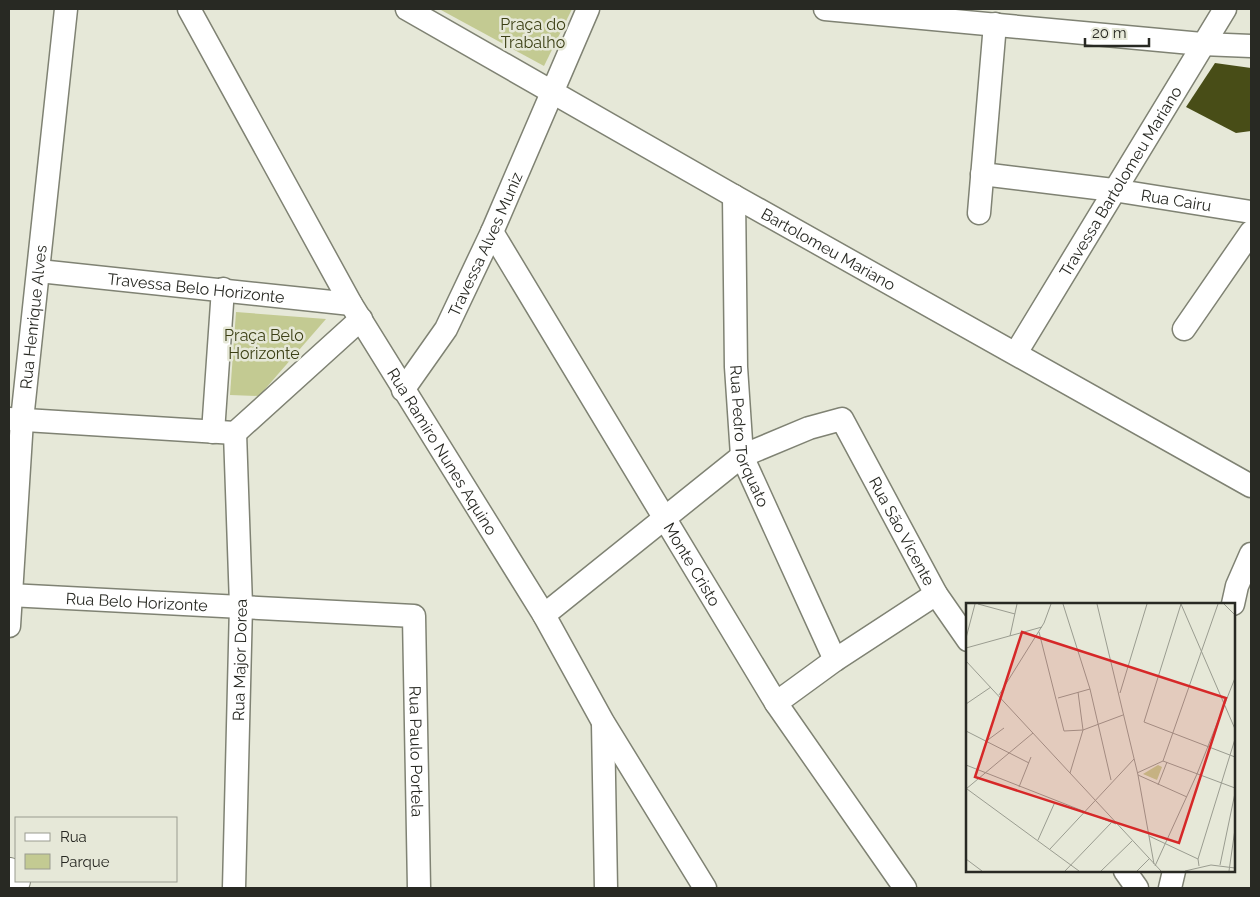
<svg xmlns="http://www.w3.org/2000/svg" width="1260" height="897" viewBox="0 0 1260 897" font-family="Raleway,sans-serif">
<rect width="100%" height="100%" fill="#e6e8d8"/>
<!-- green -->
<g fill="#c3ca92">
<polygon points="465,9 572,9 544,66 441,10"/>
<polygon points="236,312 326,319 259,396 230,395"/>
</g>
<!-- building -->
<polygon fill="#484d17" points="1215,63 1251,68 1251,131 1236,133 1186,107"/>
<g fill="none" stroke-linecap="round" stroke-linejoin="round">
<defs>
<g id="minor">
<path id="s1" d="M189,9l162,295 193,311 59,107 102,166"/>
<path id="s2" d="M407,9l327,187 517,290"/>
<polyline points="825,9 1202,44 1251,46"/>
<path id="s3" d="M982,174l131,16 138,22"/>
<path id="s4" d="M734,196l2,171 6,89 93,204"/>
<polyline points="979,213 995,24"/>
<path id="s5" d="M492,232l284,471 129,185"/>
<path id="s6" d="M39,271l312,33"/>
<polyline points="1184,329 1251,232"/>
<path id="s7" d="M1016,353l209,-344"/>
<path id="s8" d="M403,390l43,-61 46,-97 96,-223"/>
<polyline points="9,419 235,433"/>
<polyline points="213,432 223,289"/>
<polyline points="235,433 361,319"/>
<path id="s9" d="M9,595l405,21 5,272"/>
<polyline points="1233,604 1237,586 1251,554"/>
<path id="s10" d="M544,615l198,-159 67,-28 33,-9 94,175 32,46"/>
<path id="s11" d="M9,626l13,-206 44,-411"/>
<polyline points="776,703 835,660 936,594"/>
<polyline points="603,723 606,888"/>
<polyline points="1125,871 1137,888"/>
<path id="s12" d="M234,888l7,-283 -6,-172"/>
<polyline points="1170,888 1174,871"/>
</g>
<polyline id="tertiary" points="9,872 16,881"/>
</defs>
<!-- minor casing -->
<use href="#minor" stroke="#7f8273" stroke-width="25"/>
<!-- tertiary casing -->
<use href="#tertiary" stroke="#7f8273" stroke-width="30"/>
<!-- minor -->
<use href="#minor" stroke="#fff" stroke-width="22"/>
<!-- tertiary -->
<use href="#tertiary" stroke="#fff" stroke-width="28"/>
</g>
<g text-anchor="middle" stroke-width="5" stroke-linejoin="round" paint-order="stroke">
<!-- park labels -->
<g font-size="16" fill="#3c4015" stroke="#e6e8d8">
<text x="533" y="30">Praça do<tspan x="533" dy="18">Trabalho</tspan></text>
<text x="264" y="341">Praça Belo<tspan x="264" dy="18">Horizonte</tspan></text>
</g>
<!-- street labels -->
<g font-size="16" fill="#282923" stroke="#e6e8d8">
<text dy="6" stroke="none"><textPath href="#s7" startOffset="201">Travessa Bartolomeu Mariano</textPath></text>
<text dy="6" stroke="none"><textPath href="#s3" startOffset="196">Rua Cairu</textPath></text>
<text dy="6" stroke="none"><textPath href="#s8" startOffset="168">Travessa Alves Muniz</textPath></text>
<text dy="6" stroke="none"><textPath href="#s2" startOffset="485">Bartolomeu Mariano</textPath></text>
<text dy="6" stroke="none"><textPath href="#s6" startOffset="158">Travessa Belo Horizonte</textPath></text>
<text dy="6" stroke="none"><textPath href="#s11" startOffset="310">Rua Henrique Alves</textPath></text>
<text dy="6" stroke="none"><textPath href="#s4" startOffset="242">Rua Pedro Torquato</textPath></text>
<text dy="6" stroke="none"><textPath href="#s1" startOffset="510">Rua Ramiro Nunes Aquino</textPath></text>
<text dy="6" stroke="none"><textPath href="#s10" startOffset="488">Rua São Vicente</textPath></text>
<text dy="6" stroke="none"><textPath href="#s5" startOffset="388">Monte Cristo</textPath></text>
<text dy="6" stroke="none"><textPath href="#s9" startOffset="128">Rua Belo Horizonte</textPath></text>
<text dy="6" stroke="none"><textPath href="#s12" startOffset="228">Rua Major Dorea</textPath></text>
<text dy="6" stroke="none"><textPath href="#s9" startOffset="541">Rua Paulo Portela</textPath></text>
</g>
</g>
<!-- overview -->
<g transform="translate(966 603)">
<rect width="269" height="269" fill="#e6e8d8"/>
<path d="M192,162l4,2 -5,13 -14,-6z" fill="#c3ca92"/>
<path fill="none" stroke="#9a9c90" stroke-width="1" d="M12,1l37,10M97,1l27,85 21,91M131,1l41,171 16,89M215,1l-37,118 91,35M215,1l54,125M258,1l11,11M73,29l25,99 19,-1 40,-15M44,33l7,-32M0,35l9,-34M0,45l76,-21M0,58l195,210M154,90l27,-89M33,92l45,-72 7,-19M92,95l32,-9M0,101l25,-17M0,128l63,32M19,139l19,-14M197,158l55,-157M197,158l72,27M0,162l150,59M104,170l13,-43 -5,-38M171,170l26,-12M172,172l49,22M192,182l9,-23M53,184l12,-30M0,186l67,-56M1,186l112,82M183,233l49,23M72,237l17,-38M84,246l84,-90M0,256l16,12M254,262l15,-72M189,263l42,-92 38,-96M233,263l-1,-7 37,-120M99,268l46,-48M135,268l31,-30M171,268l12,-12M219,268l26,-6 24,3M263,268l6,-42"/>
<path fill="#d62828" fill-opacity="0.15" stroke="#d62828" stroke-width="2.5" d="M56,29l204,66 -47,145 -204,-66z"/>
<rect width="269" height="269" fill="none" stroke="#282923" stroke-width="2.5"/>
</g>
<!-- border -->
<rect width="1260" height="897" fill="none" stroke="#282923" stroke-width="20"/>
<!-- legend -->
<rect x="15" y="817" width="162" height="65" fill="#e6e8d8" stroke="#9a9c90"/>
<rect x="25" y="833" width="25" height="8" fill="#ffffff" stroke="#9a9c90"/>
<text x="60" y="842" font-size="15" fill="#282923">Rua</text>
<rect x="25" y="854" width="25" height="15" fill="#c3ca92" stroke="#9a9c90"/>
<text x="60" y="867" font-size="15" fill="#282923">Parque</text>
<!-- scale -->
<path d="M1085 38v8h64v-8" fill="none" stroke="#282923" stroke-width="2.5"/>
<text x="1092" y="38" font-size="15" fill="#282923" stroke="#e6e8d8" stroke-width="4" paint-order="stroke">20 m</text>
</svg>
